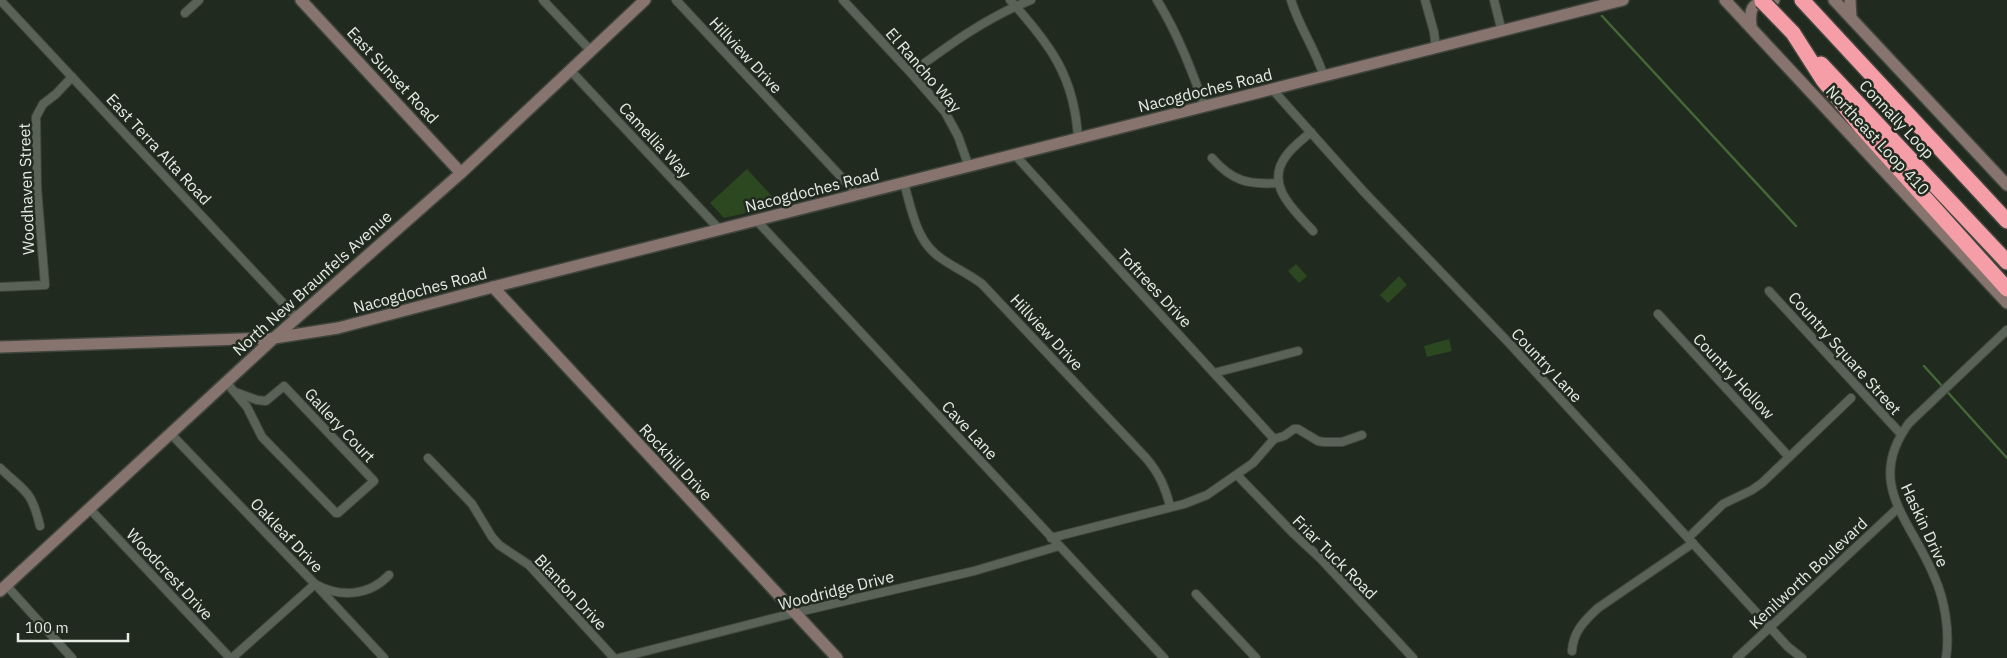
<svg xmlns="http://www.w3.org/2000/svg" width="2007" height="658" viewBox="0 0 2007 658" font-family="'IBM Plex Sans',sans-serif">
<rect width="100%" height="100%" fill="#212a1e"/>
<!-- green -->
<g fill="#2c4820">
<polygon points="747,169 780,205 724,218 710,203"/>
<polygon points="1296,264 1307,276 1299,283 1288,271"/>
<polygon points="1399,276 1407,285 1388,303 1380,295"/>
<polygon points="1449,339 1452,351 1427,357 1424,346"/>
</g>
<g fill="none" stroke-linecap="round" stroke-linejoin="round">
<!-- stream -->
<g stroke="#456738" stroke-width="2.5">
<polyline points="1602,16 1796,226"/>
<polyline points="1924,366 2007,458"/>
</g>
<defs>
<g id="street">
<polyline points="0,0 297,318"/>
<polyline points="543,0 591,51"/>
<polyline points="676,0 858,195"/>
<polyline points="843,0 911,73 945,112 958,136 969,167"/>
<path d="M1010,0c40,44 65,77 68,139"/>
<path d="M1157,0c21,34 34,69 48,107"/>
<path d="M1291,0c8,27 25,50 33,77"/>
<polyline points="1425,0 1434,32 1436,49"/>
<polyline points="1494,0 1502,32"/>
<polyline points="185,13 199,0"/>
<polyline points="570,70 720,230"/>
<path d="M911,73c38,-28 76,-56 120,-73"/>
<polyline points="1273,90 1364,192 1509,343 1788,647 1802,658"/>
<path d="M1311,132c-8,7 -19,15 -25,24 -22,29 8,54 27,75"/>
<polyline points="1015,155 1274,439"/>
<path d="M1212,158c20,23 36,27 67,25"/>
<path d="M904,183c8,28 12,59 38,76 13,9 27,15 40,25l164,174c13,15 19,29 24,48"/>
<polyline points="757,221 1164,658"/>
<polyline points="0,287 45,285 37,188 36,117 43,104 56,94 72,77"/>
<polyline points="1769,291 1901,434"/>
<polyline points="1658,314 1789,457"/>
<polyline points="1214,373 1298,351"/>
<polyline points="226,382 247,407 262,437 336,513 338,513 374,481 284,386 266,401 257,400 235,392"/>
<polyline points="170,433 315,584 384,658"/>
<polyline points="1274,439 1284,436 1294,429 1298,429 1318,441 1324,442 1342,442 1362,435"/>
<polyline points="428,458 472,504 492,537 499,545 529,565 614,658"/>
<path d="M0,468c25,24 31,21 40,58"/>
<polyline points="1237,475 1292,532 1321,559 1413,658"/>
<polyline points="89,508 230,658"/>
<polyline points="1051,538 1184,504 1207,495 1253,463 1274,439"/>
<polyline points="1688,538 1723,504 1752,490 1762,483 1851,398"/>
<polyline points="6,585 72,658"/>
<polyline points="1196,594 1256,658"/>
<path d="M1572,651c1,-19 12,-30 26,-43l95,-65"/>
<path d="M232,658l83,-74c25,14 54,12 74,-9"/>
<polyline points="619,658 794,613 974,571 1059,546"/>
<polyline points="1737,658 1898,508"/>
<path d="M1946,658c4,-26 -1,-58 -12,-82 -23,-56 -70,-92 -25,-153l98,-93"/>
</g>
<g id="secondary">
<polyline points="301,0 461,173"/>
<polyline points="1725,0 2007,303"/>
<polyline points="1834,0 2007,185"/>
<polyline points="1850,0 1851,18"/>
<path d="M1751,27c-2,-22 2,-24 23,-27"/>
<polyline points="493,287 837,658"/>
<polyline points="0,347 274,338 338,328 493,287 1623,0"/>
<polyline points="0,591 274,338 461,173 645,0"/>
</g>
<g id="highway">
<polyline points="1802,0 2007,221"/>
<polyline points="1793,33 1823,80 1862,128 2007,289"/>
<polyline points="1821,64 2007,262"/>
</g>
</defs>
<!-- street casing -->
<use href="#street" stroke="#40463d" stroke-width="10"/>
<!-- secondary casing -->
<use href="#secondary" stroke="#40463d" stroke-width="14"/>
<!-- highway casing -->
<use href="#highway" stroke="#40463d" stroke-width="18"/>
<!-- street -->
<use href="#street" stroke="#596256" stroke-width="8"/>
<!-- secondary -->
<use href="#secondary" stroke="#88746e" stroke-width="11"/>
<!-- highway -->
<use href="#highway" stroke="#f59ea7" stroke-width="15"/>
<defs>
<polyline id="highway-bridge" points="1762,1 1793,33"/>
</defs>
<!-- highway-bridge casing -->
<use href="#highway-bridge" stroke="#40463d" stroke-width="18" stroke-linecap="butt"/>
<!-- highway-bridge -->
<use href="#highway-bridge" stroke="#f59ea7" stroke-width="15"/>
</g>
<g text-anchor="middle" stroke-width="5" stroke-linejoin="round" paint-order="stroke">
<!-- street labels -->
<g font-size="16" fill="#e6ebe4" stroke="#212a1e">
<text transform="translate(746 55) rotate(47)" y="6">Hillview Drive</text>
<text transform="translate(924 70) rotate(49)" y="6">El Rancho Way</text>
<text transform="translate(393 75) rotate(47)" y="6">East Sunset Road</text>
<text transform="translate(1205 90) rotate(-14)" y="6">Nacogdoches Road</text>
<text transform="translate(1897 119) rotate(47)" y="6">Connally Loop</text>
<text transform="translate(655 140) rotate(47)" y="6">Camellia Way</text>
<text transform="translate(1878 140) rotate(47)" y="6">Northeast Loop 410</text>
<text transform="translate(159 149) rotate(47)" y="6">East Terra Alta Road</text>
<text transform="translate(26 189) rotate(-92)" y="6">Woodhaven Street</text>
<text transform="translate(812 190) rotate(-14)" y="6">Nacogdoches Road</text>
<text transform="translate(312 283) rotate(-42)" y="6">North New Braunfels Avenue</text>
<text transform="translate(1155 288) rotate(47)" y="6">Toftrees Drive</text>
<text transform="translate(420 290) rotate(-15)" y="6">Nacogdoches Road</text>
<text transform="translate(1047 332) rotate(47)" y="6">Hillview Drive</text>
<text transform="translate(1845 353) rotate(48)" y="6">Country Square Street</text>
<text transform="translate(1547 365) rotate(47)" y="6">Country Lane</text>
<text transform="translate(1734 376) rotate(47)" y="6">Country Hollow</text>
<text transform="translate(340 425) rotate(47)" y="6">Gallery Court</text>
<text transform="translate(970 430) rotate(47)" y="6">Cave Lane</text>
<text transform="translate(676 462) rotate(47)" y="6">Rockhill Drive</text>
<text transform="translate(1925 525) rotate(65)" y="6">Haskin Drive</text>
<text transform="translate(287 535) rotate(46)" y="6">Oakleaf Drive</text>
<text transform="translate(1335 557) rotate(45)" y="6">Friar Tuck Road</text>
<text transform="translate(1808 573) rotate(-43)" y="6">Kenilworth Boulevard</text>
<text transform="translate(170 574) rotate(47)" y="6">Woodcrest Drive</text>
<text transform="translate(836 590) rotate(-14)" y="6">Woodridge Drive</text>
<text transform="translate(571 592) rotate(47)" y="6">Blanton Drive</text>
</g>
</g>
<!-- scale -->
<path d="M18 633v8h110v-8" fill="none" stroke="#e6ebe4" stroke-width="2.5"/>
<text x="25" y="633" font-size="15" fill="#e6ebe4" stroke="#212a1e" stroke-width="4" paint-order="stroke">100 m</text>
</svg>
